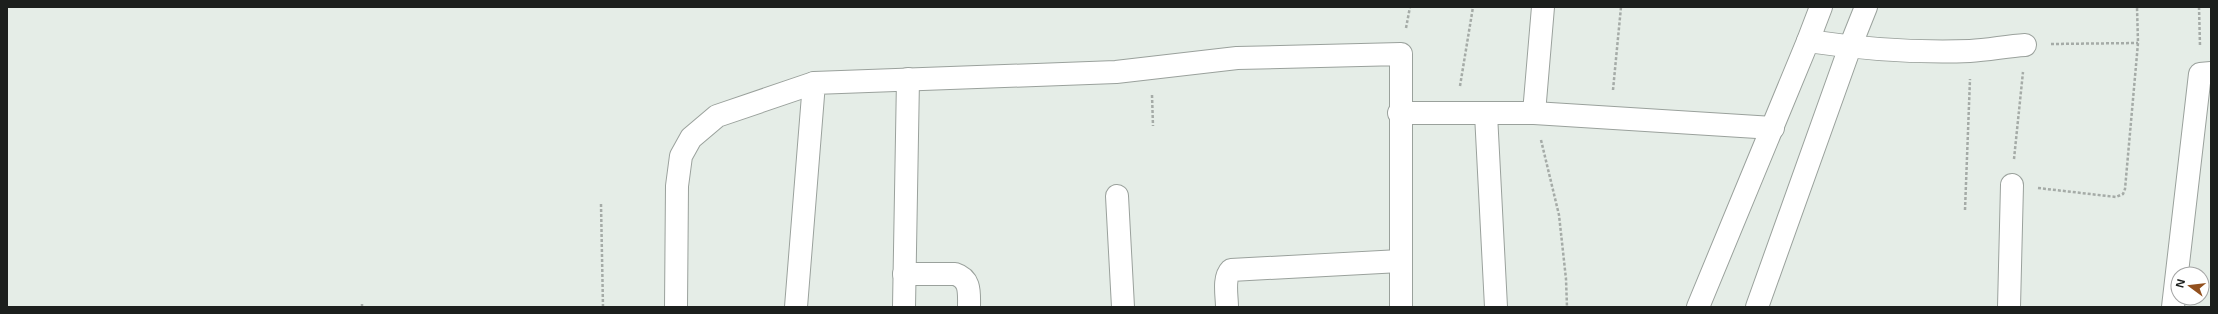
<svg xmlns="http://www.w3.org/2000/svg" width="2218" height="314" viewBox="0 0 2218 314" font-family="'Noto Sans',sans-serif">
<rect width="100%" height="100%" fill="#e5ede7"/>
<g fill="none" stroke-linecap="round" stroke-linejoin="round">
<defs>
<g id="minor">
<polyline points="1808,41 1821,7"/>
<polyline points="1399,113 1534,113 1773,128"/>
<polyline points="1534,113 1543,7"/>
<polyline points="1486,114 1496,307"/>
<polyline points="1117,196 1123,307"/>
<path d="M904,274h51c16,5 14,19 14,33"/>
<polyline points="676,307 677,186 681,156 691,138 717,116 814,83"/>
<polyline points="796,307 814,83 1116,72 1237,58 1401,54 1401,307"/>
<polyline points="904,307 908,79"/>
<path d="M1227,307c0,-11 -4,-29 4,-37l169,-9"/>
<path d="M1698,307l110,-266c54,8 108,12 162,10 19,-1 37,-5 55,-6"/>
<polyline points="1757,307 1850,47 1866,7"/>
<polyline points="2009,307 2012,185"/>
<polyline points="2173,307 2200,74 2211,73"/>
</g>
</defs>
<!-- minor casing -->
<use href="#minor" stroke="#9aa19c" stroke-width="24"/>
<!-- path -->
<g stroke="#a5aba7" stroke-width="2.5" stroke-dasharray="3 2" stroke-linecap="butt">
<polyline points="2199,7 2200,46"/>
<polyline points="1406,28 1410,7"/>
<polyline points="2051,44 2138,43"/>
<polyline points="1460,86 1473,7"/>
<polyline points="1613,90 1621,7"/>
<polyline points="1152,95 1153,126"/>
<polyline points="1541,140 1559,215 1566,279 1567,307"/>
<polyline points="2014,159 2023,72"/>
<polyline points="2038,188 2116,197 2123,194 2125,189 2138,43 2137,7"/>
<polyline points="601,204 603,307"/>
<polyline points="1965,210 1970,79"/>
<polyline points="362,307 362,304"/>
</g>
<!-- minor -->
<use href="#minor" stroke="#fff" stroke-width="22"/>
</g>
<!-- border -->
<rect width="2218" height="314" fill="none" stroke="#1c1f1d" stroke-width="16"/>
<!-- north arrow -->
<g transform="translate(2190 286) rotate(285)"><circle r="19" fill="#ffffff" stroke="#a4a5a5"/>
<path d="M0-3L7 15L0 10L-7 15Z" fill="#92501e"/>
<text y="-6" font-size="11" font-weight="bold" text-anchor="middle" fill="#1c1f1d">N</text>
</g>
</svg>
